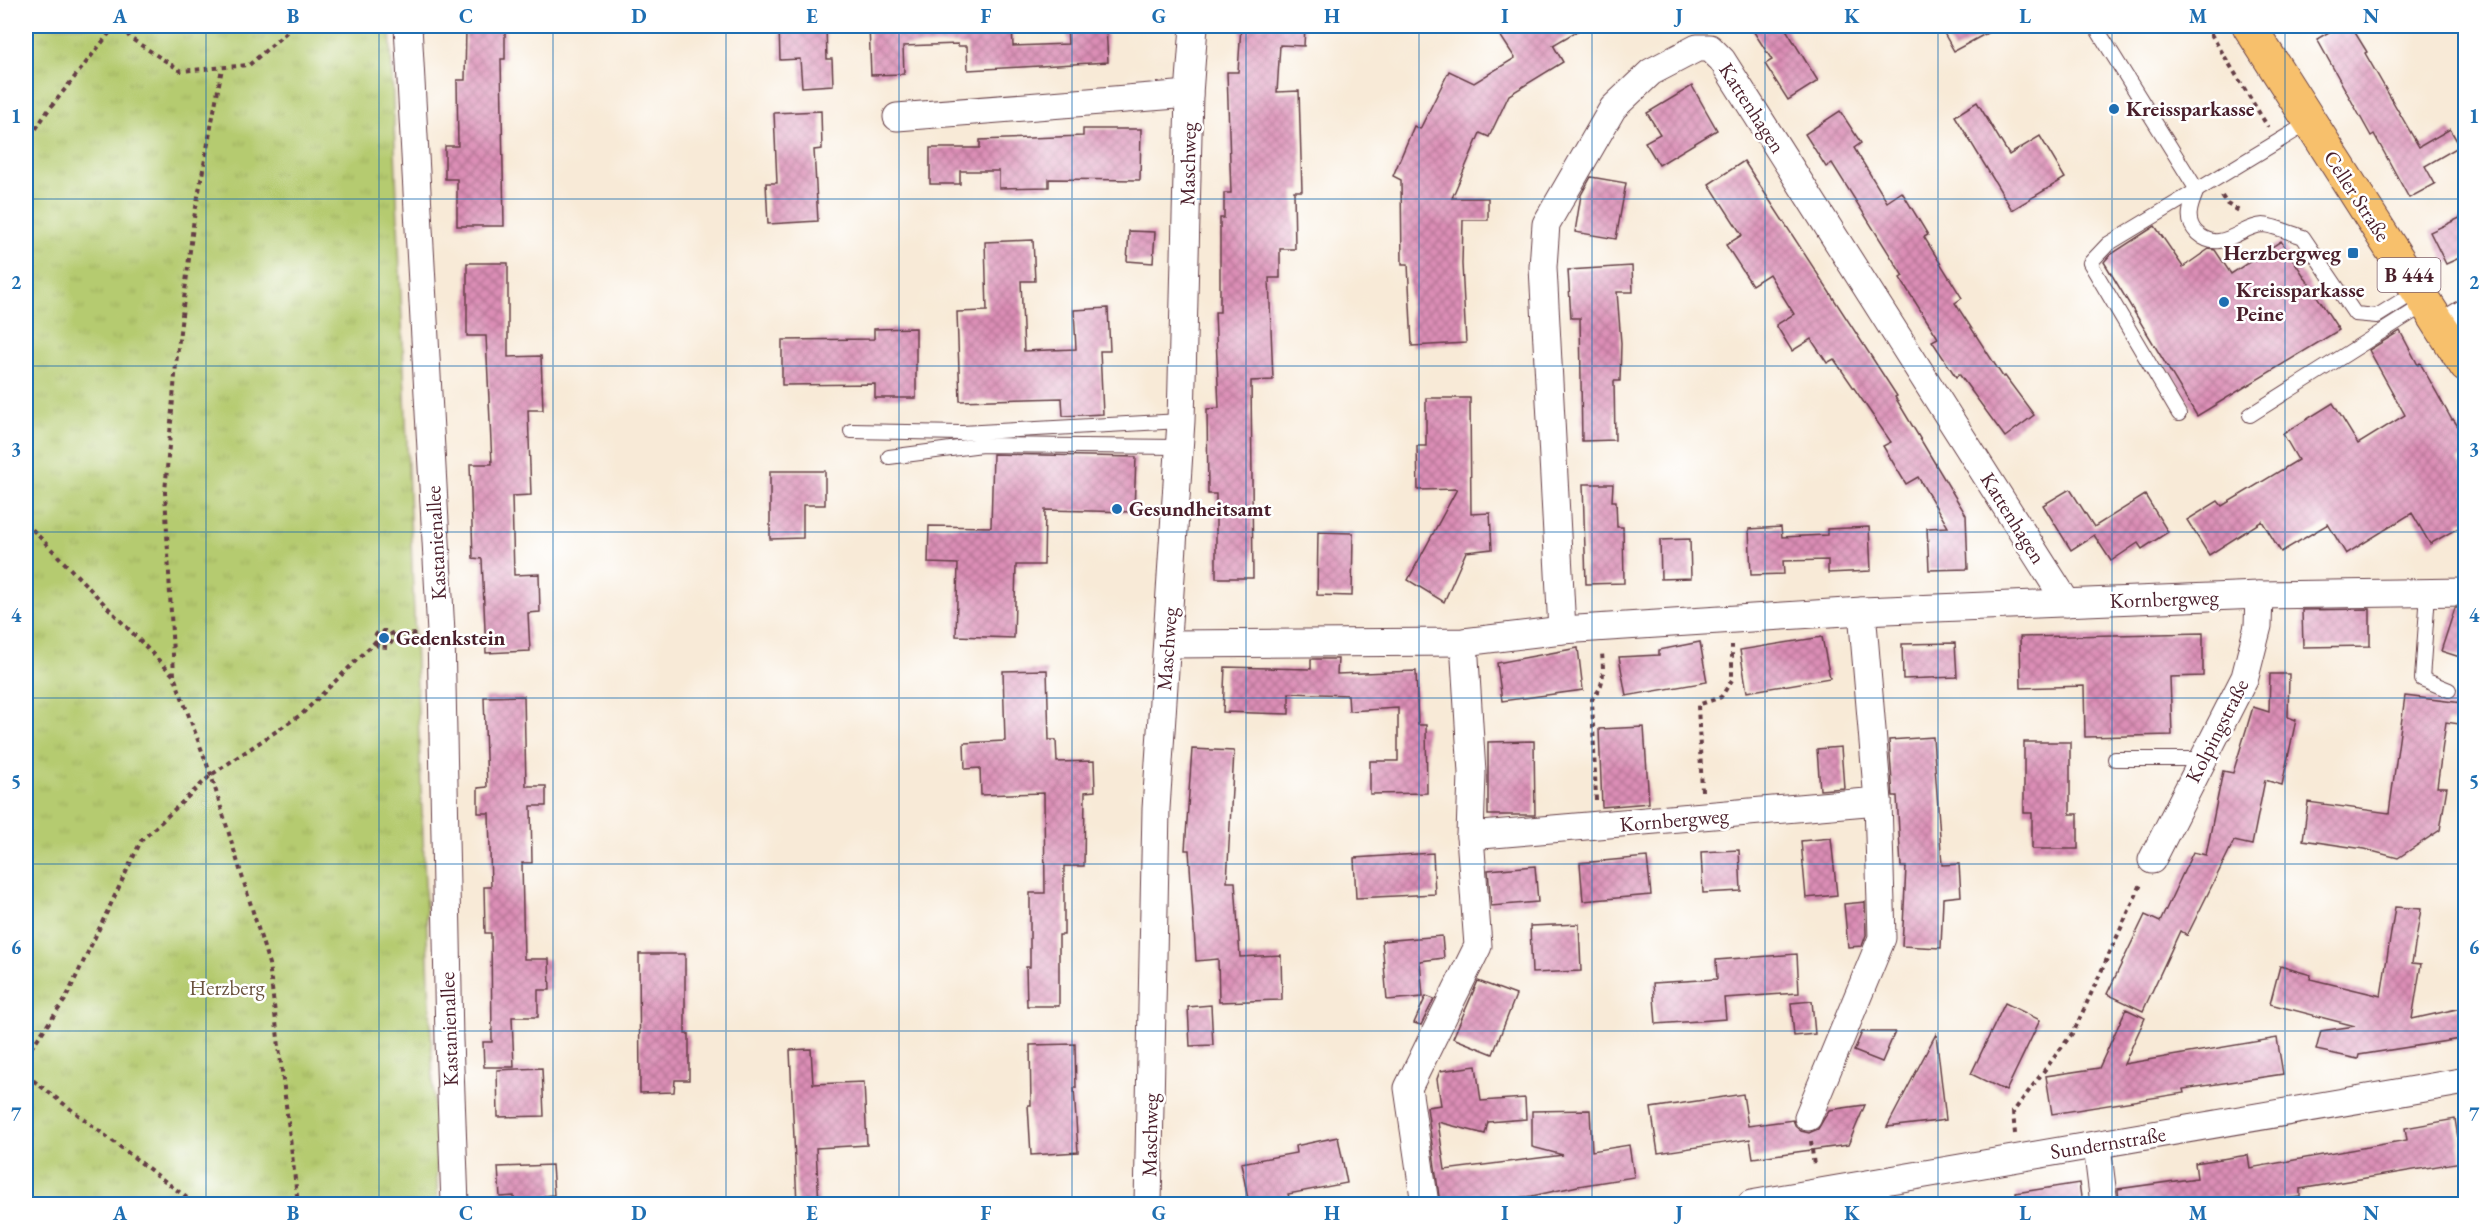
<svg xmlns="http://www.w3.org/2000/svg" width="2491" height="1230" viewBox="0 0 2491 1230" font-family="'EB Garamond',serif">
<defs>
<pattern id="grass-tufts" width="24" height="20" patternUnits="userSpaceOnUse" patternTransform="scale(1.5)"><rect width="24" height="20" fill="#b5cb6f"/><path d="M3 7l-1-3M5 7V3M7 7l1-3M15 17l-1-3M17 17v-4M19 17l1-3" fill="none" stroke="#9dae60"/></pattern>
<pattern id="building-cross-hatch" width="8" height="8" patternUnits="userSpaceOnUse" patternTransform="scale(1.5)"><rect width="8" height="8" fill="#db8eb6"/><path d="M0 0l8 8M0 8l8-8" fill="none" stroke="#b47394"/></pattern>
</defs>
<rect width="100%" height="100%" fill="#fff"/>
<filter id="ink" filterUnits="userSpaceOnUse"><feTurbulence type="fractalNoise" baseFrequency=".0167" numOctaves="2"/><feDisplacementMap in="SourceGraphic" scale="12" xChannelSelector="R" yChannelSelector="G"/><feConvolveMatrix kernelMatrix="1 2 1 2 8 2 1 2 1" color-interpolation-filters="sRGB"/></filter>
<filter id="wash" filterUnits="userSpaceOnUse"><feTurbulence type="fractalNoise" baseFrequency=".008" numOctaves="4" result="noise"/><feDisplacementMap in="SourceGraphic" scale="24" xChannelSelector="R" yChannelSelector="G"/><feGaussianBlur stdDeviation="1.35" result="paint"/><feColorMatrix in="noise" values="0 0 0 0 0 0 0 0 0 0 0 0 0 0 0 0 0 1.4 0 .05"/><feComposite in="paint" operator="in"/></filter>
<g filter="url(#wash)">
<rect width="100%" height="100%" fill="#f8ead7"/>
<!-- grass -->
<polygon fill="url(#grass-tufts)" stroke="#80754d" stroke-width="1.5" points="26,26 390,26 438,1204 26,1204"/>
<g id="blocks">
<!-- building -->
<g fill="url(#building-cross-hatch)">
<polygon points="466,26 505,26 505,59 501,59 504,226 457,226 457,179 445,179 445,146 458,146 457,80 465,80"/>
<polygon points="779,26 826,26 827,59 832,59 833,85 802,87 800,59 780,60"/>
<polygon points="869,26 1012,26 1013,46 1068,44 1067,26 1106,26 1108,62 968,70 967,46 958,46 958,44 903,46 904,74 871,75"/>
<polygon points="1241,26 1305,26 1304,46 1280,45 1277,92 1299,91 1302,191 1294,191 1295,249 1280,249 1280,278 1269,278 1273,380 1251,381 1253,578 1216,578 1216,494 1208,494 1207,409 1219,408 1215,312 1220,312 1220,218 1224,218 1224,193 1231,193 1227,72 1238,72"/>
<polygon points="1514,26 1586,26 1553,45 1563,62 1509,95 1489,137 1480,133 1452,198 1488,198 1488,220 1463,220 1462,264 1466,343 1412,346 1408,264 1402,264 1401,180 1393,176 1414,126 1420,129 1449,71 1474,83 1515,58 1500,35"/>
<polygon points="1750,26 1784,26 1818,81 1788,100 1765,64 1772,60"/>
<polygon points="1940,26 2000,26 1954,51"/>
<polygon points="2339,26 2351,26 2367,52 2365,53 2419,147 2450,129 2460,146 2425,166 2435,184 2409,198 2374,134 2371,136 2317,39"/>
<polygon points="1692,86 1717,130 1659,165 1645,142 1660,134 1647,113"/>
<polygon points="1977,102 2009,155 2040,136 2065,178 2012,210 1955,116"/>
<polygon points="821,111 822,149 814,150 818,221 768,224 766,183 777,183 774,113"/>
<polygon points="1840,111 1861,143 1854,148 1887,202 1902,192 1928,235 1924,237 1962,298 1955,303 2003,377 2005,376 2034,415 2005,437 1959,374 1956,377 1932,341 1938,338 1900,278 1903,276 1832,163 1826,167 1805,134"/>
<polygon points="1083,129 1141,129 1140,180 1049,179 1049,187 999,188 999,171 960,171 960,184 930,184 930,148 980,148 980,140 1083,136"/>
<polygon points="1744,161 1897,396 1895,397 1966,515 1968,569 1929,570 1927,528 1948,527 1918,477 1906,484 1883,446 1891,442 1834,359 1827,363 1811,339 1792,351 1776,325 1794,314 1769,274 1752,285 1726,245 1742,235 1709,184"/>
<polygon points="1591,177 1626,183 1616,239 1575,232 1581,195"/>
<polygon points="2466,215 2466,255 2446,264 2430,232"/>
<polygon points="2155,226 2183,267 2209,249 2215,250 2231,274 2281,241 2339,330 2197,416 2104,262 2110,255"/>
<polygon points="1129,231 1155,232 1153,263 1127,261"/>
<polygon points="1033,240 1035,281 1021,281 1024,351 1076,349 1074,310 1108,308 1110,351 1100,351 1103,414 1063,416 1062,398 960,401 957,312 987,311 985,242"/>
<polygon points="467,263 508,263 508,357 541,356 543,410 528,410 531,495 512,496 514,575 539,574 540,612 528,613 530,651 486,653 482,559 473,558 470,464 492,464 486,336 467,336"/>
<polygon points="1632,266 1633,292 1617,292 1621,343 1620,381 1614,381 1615,440 1582,441 1580,318 1571,318 1568,270"/>
<polygon points="916,328 916,398 875,398 875,384 782,385 782,340 874,339 874,329"/>
<polygon points="2400,331 2418,365 2420,363 2452,420 2453,419 2466,438 2466,455 2457,460 2466,475 2466,519 2458,523 2460,527 2430,544 2412,513 2346,554 2328,524 2281,552 2262,521 2209,555 2187,520 2218,501 2222,506 2298,460 2283,434 2333,403 2358,444 2405,415 2369,350"/>
<polygon points="1426,398 1470,398 1471,514 1490,513 1492,549 1466,552 1444,602 1408,580 1457,489 1418,490 1417,446 1426,446"/>
<polygon points="993,454 1136,457 1134,512 1045,510 1044,565 1016,565 1014,638 956,636 958,564 928,563 929,526 991,527"/>
<polygon points="770,471 825,471 825,505 803,505 803,538 770,539"/>
<polygon points="1583,484 1613,484 1612,501 1616,501 1617,527 1623,527 1624,583 1586,584"/>
<polygon points="2070,489 2094,527 2145,495 2168,532 2142,549 2138,543 2111,561 2094,535 2071,550 2043,505"/>
<polygon points="1781,527 1782,537 1827,535 1827,529 1869,527 1871,571 1828,573 1828,560 1783,561 1784,574 1751,575 1749,529"/>
<polygon points="1318,532 1353,533 1352,596 1317,595"/>
<polygon points="1690,539 1691,578 1661,579 1660,540"/>
<polygon points="2455,608 2466,608 2466,659 2441,651"/>
<polygon points="2370,609 2370,646 2303,647 2302,610"/>
<polygon points="2203,633 2203,676 2170,677 2172,735 2085,737 2084,686 2021,688 2020,637"/>
<polygon points="1822,637 1830,678 1747,692 1740,650"/>
<polygon points="1700,642 1707,682 1626,696 1619,657 1659,655 1659,650"/>
<polygon points="1955,643 1957,677 1903,679 1902,644"/>
<polygon points="1578,648 1583,690 1502,701 1497,663"/>
<polygon points="1311,659 1338,659 1337,674 1416,671 1418,725 1426,725 1427,793 1370,794 1370,761 1398,761 1398,708 1349,711 1348,695 1289,693 1289,714 1223,712 1225,667 1311,669"/>
<polygon points="1047,670 1049,740 1056,740 1057,762 1094,761 1095,791 1085,792 1084,866 1064,866 1064,935 1059,935 1059,1006 1027,1006 1026,967 1030,967 1030,893 1045,893 1044,793 981,795 980,768 965,769 964,743 1005,741 1003,671"/>
<polygon points="2270,674 2289,674 2288,717 2296,720 2282,785 2265,780 2252,845 2234,841 2187,936 2180,931 2143,1011 2107,994 2145,915 2160,922 2193,852 2206,855 2223,771 2233,773 2253,707 2269,712"/>
<polygon points="524,696 526,786 546,786 546,806 531,806 532,863 522,863 524,959 549,959 550,990 538,990 538,1017 512,1017 514,1067 484,1067 483,1042 492,1042 491,933 485,933 484,887 491,887 489,813 478,813 478,788 487,787 484,697"/>
<polygon points="2405,696 2462,703 2459,724 2446,722 2437,787 2447,787 2440,830 2398,858 2364,849 2303,840 2308,802 2389,813"/>
<polygon points="1644,727 1649,803 1602,807 1599,729"/>
<polygon points="1933,737 1942,865 1959,864 1961,896 1943,898 1941,948 1902,946 1906,867 1901,867 1897,796 1893,796 1889,740"/>
<polygon points="1534,741 1535,815 1488,815 1488,742"/>
<polygon points="2024,742 2070,742 2070,814 2078,814 2078,849 2032,849 2032,813 2024,813"/>
<polygon points="1841,747 1844,788 1820,790 1817,749"/>
<polygon points="1192,749 1234,751 1227,882 1235,882 1240,957 1281,955 1282,1000 1219,1002 1218,959 1196,961 1189,850 1185,850"/>
<polygon points="1831,838 1837,895 1806,898 1801,841"/>
<polygon points="1739,850 1741,891 1703,893 1701,852"/>
<polygon points="1433,853 1435,894 1356,898 1354,858"/>
<polygon points="1647,857 1651,895 1583,901 1580,863"/>
<polygon points="1535,866 1538,902 1491,906 1488,870"/>
<polygon points="1865,902 1866,935 1862,946 1848,947 1844,904"/>
<polygon points="2395,907 2421,909 2412,963 2421,964 2412,1019 2466,1007 2466,1038 2359,1055 2358,1059 2316,1050 2321,1031 2355,1026 2270,1004 2280,966 2311,975 2310,979 2381,996"/>
<polygon points="1579,924 1581,971 1532,973 1530,926"/>
<polygon points="1442,936 1444,958 1420,961 1423,997 1387,1000 1382,941"/>
<polygon points="639,954 685,954 685,1034 689,1034 689,1080 675,1080 674,1092 640,1093"/>
<polygon points="1797,954 1799,993 1724,998 1726,1019 1656,1024 1653,983 1717,979 1716,960"/>
<polygon points="1478,981 1516,995 1493,1054 1453,1038"/>
<polygon points="1426,996 1434,999 1421,1025 1414,1023"/>
<polygon points="1812,1001 1815,1034 1794,1036 1791,1003"/>
<polygon points="2005,1003 2040,1020 2006,1091 1971,1074"/>
<polygon points="1211,1005 1213,1045 1190,1046 1188,1007"/>
<polygon points="2126,1009 2145,1018 2124,1064 2277,1038 2283,1074 2183,1089 2184,1093 2052,1114 2046,1076 2099,1068"/>
<polygon points="1862,1032 1895,1032 1882,1062 1854,1051"/>
<polygon points="1936,1034 1946,1120 1887,1127"/>
<polygon points="1075,1044 1076,1088 1074,1088 1078,1152 1031,1155 1028,1105 1031,1105 1030,1045"/>
<polygon points="811,1049 813,1084 864,1082 867,1145 816,1148 819,1204 797,1204 790,1050"/>
<polygon points="1476,1066 1481,1101 1525,1098 1526,1119 1488,1122 1485,1134 1438,1122 1445,1170 1563,1155 1532,1147 1532,1111 1590,1110 1592,1151 1629,1145 1634,1177 1578,1186 1532,1196 1472,1204 1440,1204 1427,1107 1441,1105 1437,1079 1440,1071"/>
<polygon points="542,1068 544,1116 498,1117 497,1070"/>
<polygon points="1743,1094 1748,1126 1793,1120 1796,1127 1801,1131 1809,1133 1818,1129 1829,1110 1865,1105 1848,1145 1753,1158 1750,1139 1658,1153 1651,1108"/>
<polygon points="2455,1119 2462,1162 2300,1189 2300,1197 2247,1204 2119,1204 2118,1189 2197,1178 2195,1163 2248,1155 2250,1168 2407,1140 2405,1128"/>
<polygon points="1338,1137 1347,1183 1288,1194 1291,1204 1249,1204 1241,1163 1296,1153 1295,1146"/>
<polygon points="552,1165 554,1195 544,1196 545,1204 514,1204 514,1196 500,1197 498,1167"/>
<polygon points="2079,1183 2082,1204 2017,1204 2016,1193"/>
</g>
</g>
</g>
<g filter="url(#ink)">
<use href="#blocks" fill-opacity="0" stroke="#643d45" stroke-width="1.5"/>
<g fill="none" stroke-linecap="round" stroke-linejoin="round">
<defs>
<g id="lane">
<path d="M2095,26l102,164c-6,15 -13,30 0,43 24,22 43,-7 66,-8 9,0 30,9 40,12l52,77 22,2 40,-25"/>
<polyline points="2179,414 2090,263 2108,244 2310,122"/>
<polyline points="2250,415 2427,303"/>
<polyline points="851,431 962,433 1181,421"/>
<polyline points="889,457 982,445 1179,447"/>
<polyline points="2428,593 2422,679 2449,690"/>
<polyline points="2115,759 2202,759"/>
</g>
<g id="street">
<polyline points="408,26 441,633 449,1040 455,1204"/>
<polyline points="897,117 1189,94"/>
<polyline points="2441,327 2466,312"/>
<polyline points="1562,630 1543,267 1546,224 1613,108 1651,72 1697,48 1710,48 1722,60 2067,603"/>
<polyline points="1464,642 1472,773 1470,836 1878,801 1862,611"/>
<polyline points="1168,644 1464,642 1562,630 1862,611 2259,595 2466,592"/>
<polyline points="2152,860 2245,677 2258,626 2259,595"/>
<polyline points="1808,1117 1882,938 1878,801"/>
<polyline points="2097,1146 2104,1204"/>
<polyline points="1148,1204 1156,809 1181,421 1189,94 1194,26"/>
<polyline points="1425,1204 1408,1088 1478,946 1470,836"/>
<polyline points="1751,1204 2466,1081"/>
</g>
<polyline id="primary" points="2249,26 2466,366"/>
</defs>
<!-- lane casing -->
<use href="#lane" stroke="#643d45" stroke-width="16"/>
<!-- street casing -->
<use href="#street" stroke="#643d45" stroke-width="29"/>
<!-- primary casing -->
<use href="#primary" stroke="#643d45" stroke-width="35"/>
<!-- path -->
<g stroke="#643d45" stroke-width="4" stroke-dasharray="4.5 4.5" stroke-linecap="butt">
<polyline points="122,26 130,38 181,71 249,65 289,30 291,26"/>
<polyline points="2206,26 2268,127"/>
<polyline points="26,144 47,112 115,26"/>
<polyline points="2222,196 2227,204 2241,212"/>
<polyline points="26,523 174,676 211,775 269,964 298,1204"/>
<polyline points="393,636 416,634"/>
<polyline points="174,675 165,492 176,364 194,218 222,68"/>
<polyline points="1702,791 1698,705 1721,697 1732,680 1732,645"/>
<path d="M1596,800l-4,-101c14,-14 11,-29 10,-47"/>
<path d="M26,1055l39,-55 76,-159 70,-66 91,-61 73,-72v-6l4,-5h11c4,7 3,10 -2,16l-10,-1 -3,-4"/>
<polyline points="26,1075 195,1204"/>
<polyline points="2015,1134 2013,1112 2074,1031 2142,882"/>
<polyline points="1811,1141 1814,1166"/>
</g>
<!-- lane -->
<use href="#lane" stroke="#fff" stroke-width="14"/>
<!-- street -->
<use href="#street" stroke="#fff" stroke-width="27"/>
<!-- primary -->
<use href="#primary" stroke="#f7c06c" stroke-width="33"/>
</g>
</g>
<!-- grid -->
<path fill="none" stroke="#1f6fb2" stroke-width="1.5" stroke-opacity="0.55" d="M206,26v1178M379,26v1178M553,26v1178M726,26v1178M899,26v1178M1072,26v1178M1246,26v1178M1419,26v1178M1592,26v1178M1765,26v1178M1938,26v1178M2112,26v1178M2285,26v1178M26,199h2440M26,366h2440M26,532h2440M26,698h2440M26,864h2440M26,1031h2440"/>
<!-- markers -->
<g fill="#1f6fb2" stroke="#fff" stroke-width="2">
<circle cx="2114" cy="109" r="6"/>
<rect x="2347" y="247" width="12" height="12" rx="3"/>
<circle cx="2224" cy="302" r="6"/>
<circle cx="1117" cy="509" r="6"/>
<circle cx="384" cy="638" r="6"/>
</g>
<g text-anchor="middle" stroke-width="5" stroke-linejoin="round" paint-order="stroke">
<!-- shield labels -->
<rect fill="#fff" stroke="#80626b" stroke-width="1.5" x="2377.5" y="258" width="63" height="34" rx="4.5"/>
<g font-size="20" font-weight="bold" fill="#4a1f2b">
<text x="2409" y="282">B 444</text>
</g>
<!-- street labels -->
<g font-size="21" fill="#4a1f2b" stroke="#fff">
<text transform="translate(1752 108) rotate(57)" y="7">Kattenhagen</text>
<text transform="translate(1188 164) rotate(-89)" y="7">Maschweg</text>
<text transform="translate(2357 196) rotate(57)" y="7">Celler Straße</text>
<text transform="translate(2013 518) rotate(58)" y="7">Kattenhagen</text>
<text transform="translate(436 543) rotate(-93)" y="7">Kastanienallee</text>
<text transform="translate(2164 599) rotate(-2)" y="7">Kornbergweg</text>
<text transform="translate(1167 649) rotate(-86)" y="7">Maschweg</text>
<text transform="translate(2217 731) rotate(-63)" y="7">Kolpingstraße</text>
<text transform="translate(1674 820) rotate(-5)" y="7">Kornbergweg</text>
<text transform="translate(449 1029) rotate(-92)" y="7">Kastanienallee</text>
<text transform="translate(1150 1135) rotate(-89)" y="7">Maschweg</text>
<text transform="translate(2108 1143) rotate(-9)" y="7">Sundernstraße</text>
</g>
<!-- poi labels -->
<g font-size="21" font-weight="bold" fill="#4a1f2b" stroke="#fff" text-anchor="start">
<text x="2126" y="116">Kreissparkasse</text>
<text x="2341" y="260" text-anchor="end">Herzbergweg</text>
<text x="2236" y="297">Kreissparkasse<tspan x="2236" dy="24">Peine</tspan></text>
<text x="1129" y="516">Gesundheitsamt</text>
<text x="396" y="645">Gedenkstein</text>
</g>
<!-- park labels -->
<g font-size="21" fill="#6a533f" stroke="#fff">
<text x="227" y="995">Herzberg</text>
</g>
</g>
<!-- margin -->
<rect width="2491" height="1230" fill="none" stroke="#fff" stroke-width="66"/>
<rect x="33" y="33" width="2425" height="1164" fill="none" stroke="#1f6fb2" stroke-width="2"/>
<g font-size="20" text-anchor="middle" font-weight="bold" fill="#1f6fb2">
<text x="120" y="23">A</text>
<text x="293" y="23">B</text>
<text x="466" y="23">C</text>
<text x="639" y="23">D</text>
<text x="812" y="23">E</text>
<text x="986" y="23">F</text>
<text x="1159" y="23">G</text>
<text x="1332" y="23">H</text>
<text x="1505" y="23">I</text>
<text x="1679" y="23">J</text>
<text x="1852" y="23">K</text>
<text x="2025" y="23">L</text>
<text x="2198" y="23">M</text>
<text x="2371" y="23">N</text>
<text x="16" y="123">1</text>
<text x="2474" y="123">1</text>
<text x="16" y="289">2</text>
<text x="2474" y="289">2</text>
<text x="16" y="456">3</text>
<text x="2474" y="456">3</text>
<text x="16" y="622">4</text>
<text x="2474" y="622">4</text>
<text x="16" y="788">5</text>
<text x="2474" y="788">5</text>
<text x="16" y="954">6</text>
<text x="2474" y="954">6</text>
<text x="16" y="1121">7</text>
<text x="2474" y="1121">7</text>
<text x="120" y="1220">A</text>
<text x="293" y="1220">B</text>
<text x="466" y="1220">C</text>
<text x="639" y="1220">D</text>
<text x="812" y="1220">E</text>
<text x="986" y="1220">F</text>
<text x="1159" y="1220">G</text>
<text x="1332" y="1220">H</text>
<text x="1505" y="1220">I</text>
<text x="1679" y="1220">J</text>
<text x="1852" y="1220">K</text>
<text x="2025" y="1220">L</text>
<text x="2198" y="1220">M</text>
<text x="2371" y="1220">N</text>
</g>
</svg>
